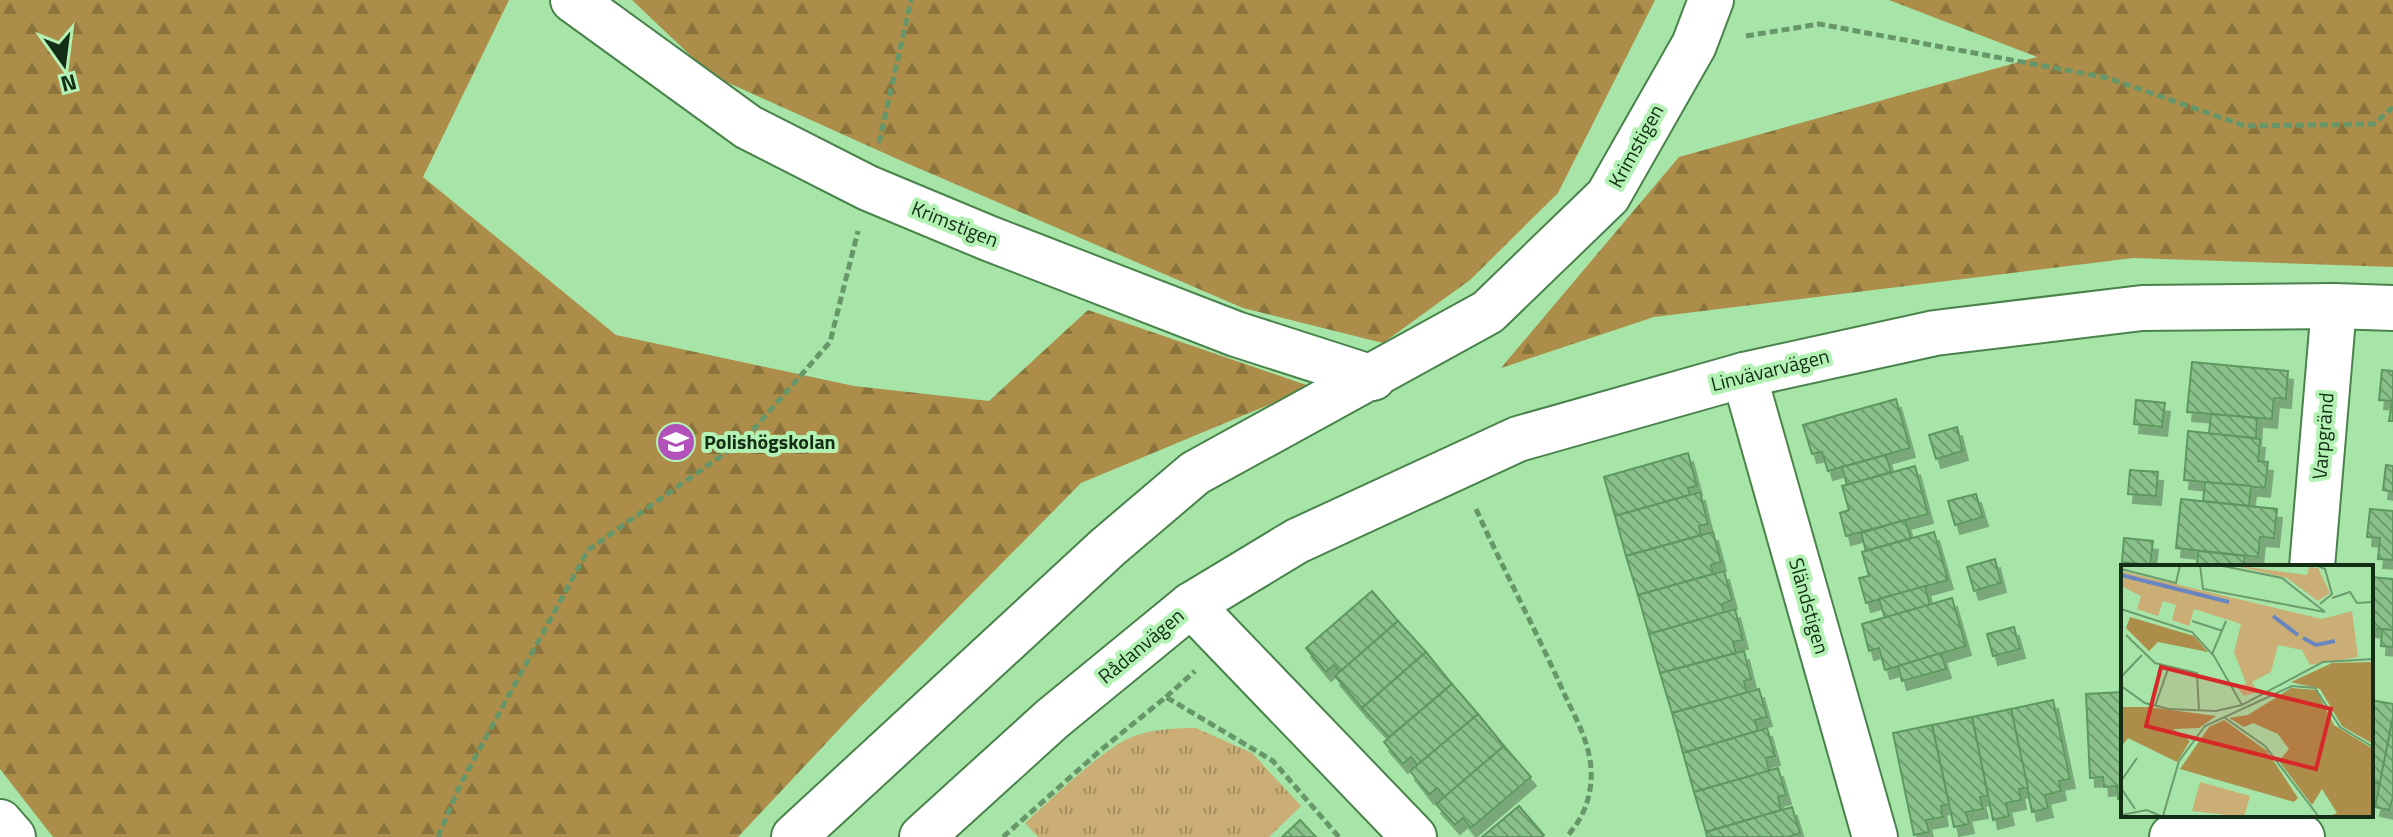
<svg xmlns="http://www.w3.org/2000/svg" width="2393" height="837" viewBox="0 0 2393 837" font-family="'Titillium Web',sans-serif">
<defs>
<pattern id="forest-firs" width="22" height="20" patternUnits="userSpaceOnUse" patternTransform="scale(2)"><rect width="22" height="20" fill="#ac8d49"/><path d="M5 1l3.5 6h-7zM16 11l3.5 6h-7z" fill="#8b743c"/></pattern>
<pattern id="park-tufts" width="24" height="20" patternUnits="userSpaceOnUse" patternTransform="scale(2)"><rect width="24" height="20" fill="#caae75"/><path d="M3 7l-1-3M5 7V3M7 7l1-3M15 17l-1-3M17 17v-4M19 17l1-3" fill="none" stroke="#a38e5f"/></pattern>
<pattern id="building-back-hatch" width="6" height="6" patternUnits="userSpaceOnUse" patternTransform="scale(2)"><rect width="6" height="6" fill="#8ac18b"/><path d="M-1 5l2 2M0 0l6 6M5-1l2 2" fill="none" stroke="#709d70"/></pattern>
<filter id="shadow"><feDropShadow dx="5" dy="9" stdDeviation="0" flood-color="#0004"/></filter>
</defs>
<rect width="100%" height="100%" fill="#a6e5a7"/>
<!-- forest -->
<g fill="url(#forest-firs)">
<polygon points="0,0 509,0 423,177 616,335 854,386 989,401 1088,310 1312,387 1081,483 860,707 738,837 53,837 0,769"/>
<polygon points="632,0 1655,0 1558,193 1470,280 1383,343 1243,308 904,162 711,75"/>
<polygon points="1889,0 2393,0 2393,267 2133,258 1654,317 1501,368 1679,157 2037,57"/>
</g>
<!-- park -->
<path fill="url(#park-tufts)" d="M1196,728l56,25 49,53 -32,31h-231l-13,-14c26,-23 79,-76 109,-87 20,-7 41,-8 62,-8z"/>
<!-- building -->
<g fill="url(#building-back-hatch)" stroke="#5d985f" stroke-width="2" filter="url(#shadow)">
<polygon points="2192,362 2288,371 2286,399 2274,398 2272,419 2187,412"/>
<polygon points="2382,370 2393,371 2393,421 2389,421 2392,401 2379,400"/>
<polygon points="1896,399 1910,448 1828,471 1822,452 1812,454 1803,425"/>
<polygon points="2136,400 2165,403 2162,427 2134,424"/>
<polygon points="2211,414 2257,418 2256,438 2209,434"/>
<polygon points="1957,427 1963,451 1936,459 1929,435"/>
<polygon points="2188,431 2260,439 2258,461 2268,462 2265,488 2184,480"/>
<polygon points="1688,453 1697,486 1688,488 1690,495 1615,516 1604,477"/>
<polygon points="1886,455 1891,472 1847,485 1842,467"/>
<polygon points="2386,465 2393,466 2393,492 2383,490"/>
<polygon points="1915,466 1928,514 1846,536 1840,513 1849,510 1842,486"/>
<polygon points="2130,470 2158,472 2156,496 2128,494"/>
<polygon points="2205,482 2251,486 2249,506 2203,501"/>
<polygon points="1700,492 1708,524 1699,526 1701,535 1626,556 1615,516"/>
<polygon points="1976,494 1983,517 1955,525 1948,501"/>
<polygon points="2181,499 2277,509 2274,538 2260,537 2258,557 2176,548"/>
<polygon points="2370,509 2393,511 2393,560 2378,559 2380,538 2367,537"/>
<polygon points="1905,520 1911,538 1866,551 1861,533"/>
<polygon points="1713,532 1721,562 1711,565 1713,574 1638,595 1626,556"/>
<polygon points="1934,532 1948,580 1866,603 1859,578 1869,576 1862,552"/>
<polygon points="2124,538 2153,541 2150,565 2122,562"/>
<polygon points="2198,551 2245,556 2243,567 2197,567"/>
<polygon points="1995,559 2001,583 1974,591 1967,567"/>
<polygon points="1724,571 1732,600 1722,604 1724,613 1649,634 1638,595"/>
<polygon points="2371,577 2393,579 2393,630 2371,628"/>
<polygon points="1925,586 1930,605 1885,618 1879,599"/>
<polygon points="1372,591 1398,621 1340,672 1334,665 1326,672 1306,648"/>
<polygon points="1952,598 1966,646 1885,670 1879,648 1869,651 1862,624"/>
<polygon points="1735,609 1743,640 1733,642 1736,653 1660,673 1649,634"/>
<polygon points="1398,621 1426,652 1362,708 1335,676"/>
<polygon points="2014,627 2020,649 1993,656 1987,634"/>
<polygon points="2382,629 2393,630 2393,647 2381,646"/>
<polygon points="1744,651 1751,679 1744,681 1747,693 1672,713 1660,673"/>
<polygon points="1426,652 1452,684 1389,737 1362,708"/>
<polygon points="1941,653 1946,669 1902,681 1898,666"/>
<polygon points="1452,684 1478,714 1418,766 1411,757 1403,764 1384,742"/>
<polygon points="1759,689 1767,717 1755,720 1758,731 1683,753 1672,713"/>
<polygon points="2123,692 2123,799 2118,799 2117,786 2104,787 2103,777 2090,778 2086,694"/>
<polygon points="2053,700 2070,779 2059,781 2061,791 2045,795 2048,808 2032,812 2011,709"/>
<polygon points="2371,700 2393,704 2393,717 2380,784 2373,782 2371,793"/>
<polygon points="2011,709 2028,788 2019,789 2021,800 2006,803 2009,816 1993,820 1972,717"/>
<polygon points="1478,714 1504,746 1445,797 1437,788 1429,795 1410,771"/>
<polygon points="1972,717 1988,796 1980,797 1983,809 1966,812 1969,824 1954,827 1932,725"/>
<polygon points="2393,717 2393,797 2389,810 2375,807"/>
<polygon points="1932,725 1949,804 1941,806 1943,817 1926,820 1929,832 1914,835 1893,733"/>
<polygon points="1767,728 1775,756 1766,758 1769,771 1694,792 1683,753"/>
<polygon points="1504,746 1531,777 1471,828 1463,818 1455,825 1436,804"/>
<polygon points="1778,768 1786,795 1778,797 1781,810 1706,832 1694,792"/>
<polygon points="1519,806 1544,835 1541,837 1482,837"/>
<polygon points="1792,807 1800,833 1788,837 1707,837 1706,832"/>
<polygon points="1300,820 1316,837 1282,837"/>
</g>
<g fill="none" stroke-linecap="round" stroke-linejoin="round">
<defs>
<g id="minor">
<polyline points="573,0 748,127 868,188 988,238 1236,334 1373,378"/>
<polyline points="1744,375 1875,837"/>
<polyline points="2312,567 2334,306"/>
<polyline points="1191,605 1297,541 1518,439 1744,375 1935,333 2142,308 2334,306 2393,308"/>
<polyline points="0,822 13,837"/>
<polyline points="794,837 1108,547 1195,473 1488,312 1608,196 1694,45 1711,0"/>
<polyline points="922,837 1052,719 1191,605 1414,837"/>
<polyline points="2172,837 2290,834 2302,837"/>
</g>
</defs>
<!-- minor casing -->
<use href="#minor" stroke="#49834b" stroke-width="48"/>
<!-- path -->
<g stroke="#679668" stroke-width="5" stroke-dasharray="8 4" stroke-linecap="butt">
<polyline points="1746,36 1819,24 2108,78 2245,126 2374,124 2393,107"/>
<polyline points="879,143 911,0"/>
<path d="M1476,509c28,62 60,121 87,182 8,18 19,37 24,56 10,32 2,67 -21,90"/>
<polyline points="1166,697 1195,671"/>
<polyline points="438,837 460,785 588,550 745,439 830,342 858,231"/>
<polyline points="1003,837 1102,749 1166,697 1273,761 1339,837"/>
</g>
<!-- minor -->
<use href="#minor" stroke="#fff" stroke-width="44"/>
</g>
<!-- icons -->
<defs>
<symbol id="university-disc" viewBox="-11 -11 22 22"><circle r="9.5" fill="#b251ba" stroke="#b3f2b4"/><path d="M0-5L7-2L0 1L-7-2ZM-4 1L0 2.5L4 1V4Q0 6-4 4Z" fill="#fff"/></symbol>
</defs>
<g fill-rule="evenodd">
<use href="#university-disc" x="654" y="420" width="44" height="44"/>
</g>
<g text-anchor="middle" stroke-width="8" stroke-linejoin="round" paint-order="stroke">
<!-- street labels -->
<g font-size="20" fill="#142d15" stroke="#b3f2b4">
<text transform="translate(1636 146) rotate(-61)" y="7">Krimstigen</text>
<text transform="translate(955 224) rotate(22)" y="7">Krimstigen</text>
<text transform="translate(1770 370) rotate(-14)" y="7">Linvävarvägen</text>
<text transform="translate(2323 436) rotate(-85)" y="7">Varpgränd</text>
<text transform="translate(1809 606) rotate(74)" y="7">Sländstigen</text>
<text transform="translate(1141 646) rotate(-40)" y="7">Rådanvägen</text>
</g>
<!-- poi labels -->
<g font-size="20" font-weight="bold" fill="#142d15" stroke="#b3f2b4" text-anchor="start">
<text x="704" y="449">Polishögskolan</text>
</g>
</g>
<!-- overview -->
<g transform="translate(2121 565)">
<rect width="252" height="252" fill="#a6e5a7"/>
<path d="M9,52l64,19 14,16 -50,-10 -9,9 -23,-23zM252,97v82l-31,-18 -22,-37 -29,-7 41,-19zM170,123l25,2 18,35 39,24v68h-44l8,-4 -15,-24 -10,16 -33,-44 10,-12 -11,-15 -25,-11 -9,4 -15,-9 19,-3zM0,142h27l68,9 -17,12 -26,1 17,12 -13,21 -49,-24 -7,9zM103,155l43,31 31,47 -4,4 -114,-33 29,-42z" fill="#ac8d49"/>
<path d="M111,0l75,10 2,-8 9,1 12,25 -12,8 -31,-23zM0,6l201,48 30,-8 6,46 -48,8 -8,-15 -24,-5 -7,27 -19,10 6,10 -14,4 -6,-8 8,-5 -12,-31 7,-28 -47,-15 -5,17 -17,-6 4,-15 -13,-4 -5,15 -21,-7 4,-13 -20,-10z" fill="#caae75"/>
<path d="M79,217l50,14 -6,21 -52,-6z" fill="#caae75"/>
<path fill="none" stroke="#6a86c0" stroke-width="4" d="M0,10l108,27M152,51l25,19M182,73l13,7 19,-4"/>
<path fill="none" stroke="#6c9b6d" stroke-width="2" d="M79,0l3,24 122,23 -43,-34 -64,-13M195,0l9,4 7,25 -12,10M0,4l55,14 4,-18M211,33l18,-6 7,11 16,-1M0,44l71,23 22,24 28,49 81,-43 50,-3M71,56l31,10M5,70l29,28 42,10 2,38M91,89l14,-33M0,112l21,-22M0,121l24,17 24,6 47,2 26,-6M34,141l13,-37M104,153l40,28 54,71M0,216l16,-23M0,223l14,21M0,250l26,-5 16,7M42,251l16,-55 26,-35 87,-40 23,2 25,39 33,20"/>
<path fill="#d62828" fill-opacity="0.15" stroke="#d62828" stroke-width="4" d="M40,102l170,42 -15,60 -170,-43z"/>
<rect width="252" height="252" fill="none" stroke="#142d15" stroke-width="4"/>
</g>
<!-- north arrow -->
<g transform="translate(64 64) rotate(166)" stroke="#b3f2b4" stroke-width="6" paint-order="stroke">
<path d="M0-6L14 30L0 20L-14 30Z" fill="#142d15"/>
<text y="-12" font-size="22" font-weight="bold" text-anchor="middle" fill="#142d15">N</text>
</g>
</svg>
